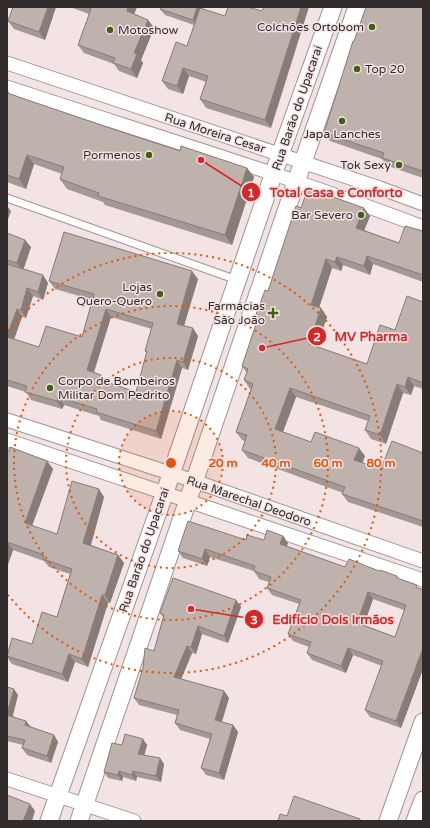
<svg xmlns="http://www.w3.org/2000/svg" width="430" height="828" viewBox="0 0 430 828" font-family="'Varela Round',sans-serif">
<rect width="100%" height="100%" fill="#f3e3e4"/>
<g fill="none" stroke-linecap="round" stroke-linejoin="round">
<defs>
<polyline id="service" points="7,198 237,280"/>
<g id="minor">
<polyline points="7,63 380,188 423,204"/>
<path d="M7,87c139,46 279,88 416,140"/>
<polyline points="7,420 194,481 423,561"/>
<polyline points="7,440 423,580"/>
<polyline points="7,779 134,821"/>
</g>
<g id="tertiary">
<polyline points="49,821 165,492 280,155 333,7"/>
<polyline points="79,821 296,182 357,7"/>
<polyline points="388,821 423,722"/>
<polyline points="415,821 423,800"/>
</g>
</defs>
<!-- service casing -->
<use href="#service" stroke="#a29394" stroke-width="9"/>
<!-- minor casing -->
<use href="#minor" stroke="#a29394" stroke-width="15"/>
<!-- tertiary casing -->
<use href="#tertiary" stroke="#a29394" stroke-width="19"/>
<!-- service -->
<use href="#service" stroke="#fff" stroke-width="7"/>
<!-- minor -->
<use href="#minor" stroke="#fff" stroke-width="13"/>
<!-- tertiary -->
<use href="#tertiary" stroke="#fff" stroke-width="17"/>
</g>
<!-- wall -->
<g fill="#a49894" fill-rule="evenodd">
<polygon points="13,7 56,7 45,40 14,29 8,21"/>
<polygon points="70,7 137,7 134,14 148,20 154,28 141,60 143,63 137,78 119,71 114,64 84,53 78,45 89,14"/>
<polygon points="161,7 203,7 203,9 225,16 262,11 271,128 206,108 200,99 206,82 189,76 183,94 168,89 162,81 187,46 194,25 165,15 160,9"/>
<polygon points="423,7 423,178 388,166 382,159 330,141 324,133 354,41"/>
<polygon points="7,89 10,94 107,127 180,151 247,168 254,177 232,245 105,205 103,202 67,189 60,179 62,174 34,164 26,189 7,182"/>
<polygon points="301,208 370,216 364,230 399,243 423,231 423,282 373,264 370,275 343,265 341,271 332,268 319,308 321,308 327,317 316,347 367,364 395,330 423,302 423,389 414,386 411,395 403,393 386,444 371,439 365,430 368,421 296,397 283,432 311,442 365,456 362,463 381,469 423,453 423,527 348,502 342,494 343,493 248,458 242,450 245,441 242,440 236,432 251,389 250,389 244,380 247,373 242,366 257,323 254,320 268,291"/>
<path d="M7,233l24,14 -8,22 25,14 -5,17 -10,-4 -7,22 -4,-1 -8,22 25,8 43,-10 11,-37 -38,-11 -6,-8 149,-2 -14,47 14,10 -10,34 -6,-2 -21,71 -60,-19 -2,-4 -35,-11 -2,4 -31,-9 -5,-8 -19,-6zM111,317l41,12 -7,22 2,2 -11,39 -29,-10 -6,-7 -7,-3z"/>
<polygon points="7,451 47,461 53,469 32,526 57,534 104,497 91,545 118,555 124,563 110,603 108,603 88,667 75,662 68,682 12,664 7,657 7,655 32,644 57,617 70,574 49,567 44,561 13,550 7,567"/>
<path d="M283,536l5,7 -1,3 58,21 34,4 18,5 2,3 24,11v79l-22,59 -31,-11 -5,-7 17,-44 -29,-11 -7,18 -34,-13 -5,-7 2,-6 -16,-6 -5,-7 11,-30 -27,-9 -5,-7 2,-6 -10,-3 -5,-8 -44,-14 -3,9 -24,-8 -5,-7 68,-11h18zM373,599l31,11 -9,27 -31,-12z"/>
<polygon points="236,600 241,607 228,643 202,634 196,654 192,653 181,679 224,691 229,698 222,722 233,725 238,732 224,780 206,775 201,768 210,739 180,730 175,723 177,715 139,705 134,698 154,651 163,617 160,613"/>
<polygon points="7,687 18,695 13,716 31,727 54,735 58,742 51,763 27,755 22,748 23,745 7,741"/>
<polygon points="143,739 147,745 144,755 164,764 161,782 137,777 136,781 123,777 122,781 108,778 104,772 122,745"/>
</g>
<!-- shaded-wall -->
<g fill="#867c78">
<polygon points="48,7 56,7 45,40 39,32"/>
<polygon points="128,7 137,7 132,19 127,11"/>
<polygon points="197,7 203,7 197,26 193,20"/>
<polygon points="301,7 309,7 271,128 265,120"/>
<polygon points="148,20 154,28 141,60 143,63 137,78 131,69 134,53"/>
<polygon points="183,68 189,76 183,94 177,86"/>
<polygon points="27,155 34,164 26,189 19,179"/>
<polygon points="247,168 254,177 232,245 225,235"/>
<polygon points="7,206 11,211 7,222"/>
<polygon points="364,208 370,216 362,236 356,228"/>
<polygon points="25,240 31,247 23,271 17,263"/>
<polygon points="367,256 373,264 370,275 364,266"/>
<polygon points="337,257 343,265 341,271 335,262"/>
<polygon points="326,259 332,268 317,314 311,305"/>
<polygon points="192,271 198,279 182,332 177,324"/>
<polygon points="43,275 48,283 43,300 38,292"/>
<polygon points="27,288 33,296 26,318 21,310"/>
<polygon points="321,308 327,317 315,353 309,344"/>
<polygon points="17,309 22,317 12,345 7,337"/>
<polygon points="106,309 111,317 92,378 87,370"/>
<polygon points="193,328 198,336 188,370 183,362"/>
<polygon points="177,360 182,368 161,439 156,431"/>
<polygon points="101,375 107,383 100,380"/>
<polygon points="408,377 414,386 411,395 405,387"/>
<polygon points="397,384 403,393 386,444 380,435"/>
<polygon points="290,388 296,397 281,437 275,429"/>
<polygon points="58,397 64,405 62,409 57,401"/>
<polygon points="359,448 365,456 360,469 354,460"/>
<polygon points="47,461 53,469 30,531 25,523"/>
<polygon points="99,489 104,497 89,551 83,543"/>
<polygon points="283,536 288,543 285,551 280,544"/>
<polygon points="7,542 13,550 7,567"/>
<polygon points="205,549 210,557 207,566 202,559"/>
<polygon points="118,555 124,563 110,603 105,595"/>
<polygon points="368,592 373,599 362,630 357,623"/>
<polygon points="102,595 108,603 88,667 82,659"/>
<polygon points="236,600 241,607 228,643 224,636"/>
<polygon points="198,626 202,634 196,654 191,647"/>
<polygon points="187,646 192,653 179,684 174,677"/>
<polygon points="348,648 353,655 346,673 341,666"/>
<polygon points="423,648 423,669 401,728 396,721"/>
<polygon points="69,654 75,662 68,682 62,674"/>
<polygon points="14,689 18,695 11,721 7,715"/>
<polygon points="224,691 229,698 220,727 215,720"/>
<polygon points="26,721 31,727 25,725"/>
<polygon points="233,725 238,732 224,780 219,773"/>
<polygon points="54,735 58,742 51,763 47,756"/>
<polygon points="143,739 147,745 143,760 138,754"/>
<polygon points="160,758 164,764 161,782 156,776"/>
<polygon points="119,771 123,777 122,781 118,775"/>
<polygon points="133,771 137,777 136,781 132,775"/>
<polygon points="30,804 35,811 32,821 23,821"/>
</g>
<!-- building -->
<g fill="#bfb1ac" stroke="#867c78" fill-rule="evenodd">
<polygon points="13,7 48,7 39,32 8,21"/>
<polygon points="87,7 128,7 127,11 148,20 134,53 137,54 131,69 113,63 115,58 78,45 91,9"/>
<polygon points="161,7 197,7 193,20 160,9"/>
<polygon points="228,7 248,7 262,11 264,7 301,7 265,120 200,99 208,76 183,68 177,86 162,81 176,42 187,46 200,8 225,16"/>
<polygon points="366,7 423,7 423,171 382,158 384,153 324,133 353,41 354,41"/>
<polygon points="7,93 107,127 180,151 181,146 247,168 225,235 98,196 99,193 60,179 64,167 27,155 19,179 7,175"/>
<polygon points="308,188 364,208 356,228 399,243 405,226 423,231 423,275 367,256 364,266 337,257 335,262 326,259 311,305 321,308 309,344 367,364 380,325 395,330 407,296 423,302 423,383 408,377 405,387 397,384 380,435 365,430 370,416 290,388 275,429 311,442 315,432 359,448 354,460 381,469 392,441 423,453 423,521 342,494 345,487 242,450 247,435 236,432 253,384 244,380 248,369 242,366 257,321 254,320 265,290 268,291 296,206 301,208"/>
<path d="M64,232l128,39 -15,53 16,4 -10,34 -6,-2 -21,71 -60,-19 1,-3 -39,-12 -1,4 -32,-9 2,-6 -20,-6v-43l32,10 7,-21 36,11 12,-43 -45,-13zM106,309l47,14 -8,28h2l-11,41 -36,-12 1,-5 -14,-5z"/>
<polygon points="7,233 25,240 17,263 7,260"/>
<polygon points="7,264 43,275 38,292 27,288 21,310 17,309 7,336"/>
<polygon points="10,447 47,461 25,523 57,534 72,481 99,489 83,543 118,555 105,595 102,595 82,659 69,654 62,674 7,656 12,638 32,644 42,612 57,617 72,569 43,559 44,555 7,542 7,543 7,451 9,451"/>
<path d="M188,521l58,19 1,-5 17,5 3,-10 16,6 -3,8 65,23 4,-8 30,12 1,-1 17,6v2l20,7 -1,2 7,3v58l-27,73 -31,-11 18,-49 -35,-13 -7,18 -34,-13 4,-11 -23,-8 13,-34 -34,-12 4,-11 -17,-6 1,-5 -50,-17 -3,10 -24,-8zM368,592l38,13 -11,32 -38,-14z"/>
<polygon points="173,578 236,600 224,636 198,626 191,647 187,646 174,677 224,691 215,720 233,725 219,773 201,768 212,734 175,723 179,710 134,698 143,668 145,648 154,651 164,615 160,613"/>
<polygon points="7,687 14,689 7,714"/>
<polygon points="7,715 26,721 25,725 54,735 47,756 22,748 25,740 7,736"/>
<polygon points="125,734 143,739 138,754 160,758 156,776 133,771 132,775 119,771 118,775 104,772 112,743 122,745"/>
<polygon points="7,795 30,804 23,821 7,821"/>
<polygon points="294,796 360,819 360,821 278,821 280,814 287,816"/>
</g>
<!-- distance rings -->
<circle cx="171" cy="463" r="52" fill="#df570e" fill-opacity=".12"/>
<g fill="none" stroke="#df570e" stroke-width="2" stroke-dasharray="2 4">
<circle cx="171" cy="463" r="52"/>
<circle cx="171" cy="463" r="105"/>
<circle cx="171" cy="463" r="157"/>
<path d="M8 331A210 210 0 1 1 8 595"/>
</g>
<!-- markers -->
<g fill="#416014" stroke="#f3e3e4" stroke-width="1.5">
<circle cx="372" cy="27" r="4"/>
<circle cx="110" cy="30" r="4"/>
<circle cx="357" cy="69" r="4"/>
<circle cx="342" cy="121" r="4"/>
<circle cx="149" cy="155" r="4"/>
<circle cx="399" cy="165" r="4"/>
<circle cx="361" cy="215" r="4"/>
<circle cx="160" cy="294" r="4"/>
<path d="M271 307h4v4h4v4h-4v4h-4v-4h-4v-4h4z"/>
<circle cx="50" cy="388" r="4"/>
</g>
<g text-anchor="middle" stroke-width="3" stroke-linejoin="round" paint-order="stroke">
<!-- poi labels -->
<g font-size="12" fill="#322c2d" stroke="#f3e3e4" text-anchor="end">
<text x="364" y="31">Colchões Ortobom</text>
<text x="118" y="34" text-anchor="start">Motoshow</text>
<text x="365" y="73" text-anchor="start">Top 20</text>
<text x="342" y="138" text-anchor="middle">Japa Lanches</text>
<text x="141" y="159">Pormenos</text>
<text x="391" y="169">Tok Sexy</text>
<text x="353" y="219">Bar Severo</text>
<text x="152" y="291">Lojas<tspan x="152" dy="14">Quero-Quero</tspan></text>
<text x="265" y="310">Farmácias<tspan x="265" dy="14">São João</tspan></text>
<text x="58" y="385" text-anchor="start">Corpo de Bombeiros<tspan x="58" dy="14">Militar Dom Pedrito</tspan></text>
</g>
<!-- street labels -->
<g font-size="12" fill="#322c2d" stroke="#f3e3e4">
<text transform="translate(297 108) rotate(-71)" y="4">Rua Barão do Upacarai</text>
<text transform="translate(215 133) rotate(18)" y="4">Rua Moreira Cesar</text>
<text transform="translate(249 501) rotate(19)" y="4">Rua Marechal Deodoro</text>
<text transform="translate(144 550) rotate(-71)" y="4">Rua Barão do Upacarai</text>
</g>
</g>
<circle cx="171" cy="463" r="6" fill="#df570e" stroke="#f3e3e4" stroke-width="2"/>
<g font-size="12" text-anchor="middle" font-weight="bold" fill="#df570e" stroke="#f3e3e4" stroke-width="3" stroke-linejoin="round" paint-order="stroke">
<text x="223" y="467">20 m</text>
<text x="276" y="467">40 m</text>
<text x="328" y="467">60 m</text>
<text x="381" y="467">80 m</text>
</g>
<!-- callouts -->
<path fill="none" stroke="#d62828" stroke-width="1.5" d="M201 160L251 192M262 348L317 336M191 609L254 619"/>
<g fill="#d62828" stroke="#f3e3e4" stroke-width="1.5">
<circle cx="201" cy="160" r="4"/>
<circle cx="262" cy="348" r="4"/>
<circle cx="191" cy="609" r="4"/>
<circle cx="251" cy="192" r="10"/>
<circle cx="317" cy="336" r="10"/>
<circle cx="254" cy="619" r="10"/>
</g>
<g font-size="12" text-anchor="middle" font-weight="bold" fill="#fff">
<text x="251" y="197">1</text>
<text x="317" y="341">2</text>
<text x="254" y="624">3</text>
</g>
<g font-size="13" text-anchor="middle" font-weight="bold" fill="#d62828" stroke="#f3e3e4" stroke-width="3" stroke-linejoin="round" paint-order="stroke">
<text x="336" y="197">Total Casa e Conforto</text>
<text x="371" y="341">MV Pharma</text>
<text x="333" y="624">Edifício Dois Irmãos</text>
</g>
<!-- border -->
<rect width="430" height="828" fill="none" stroke="#322c2d" stroke-width="16"/>
</svg>
